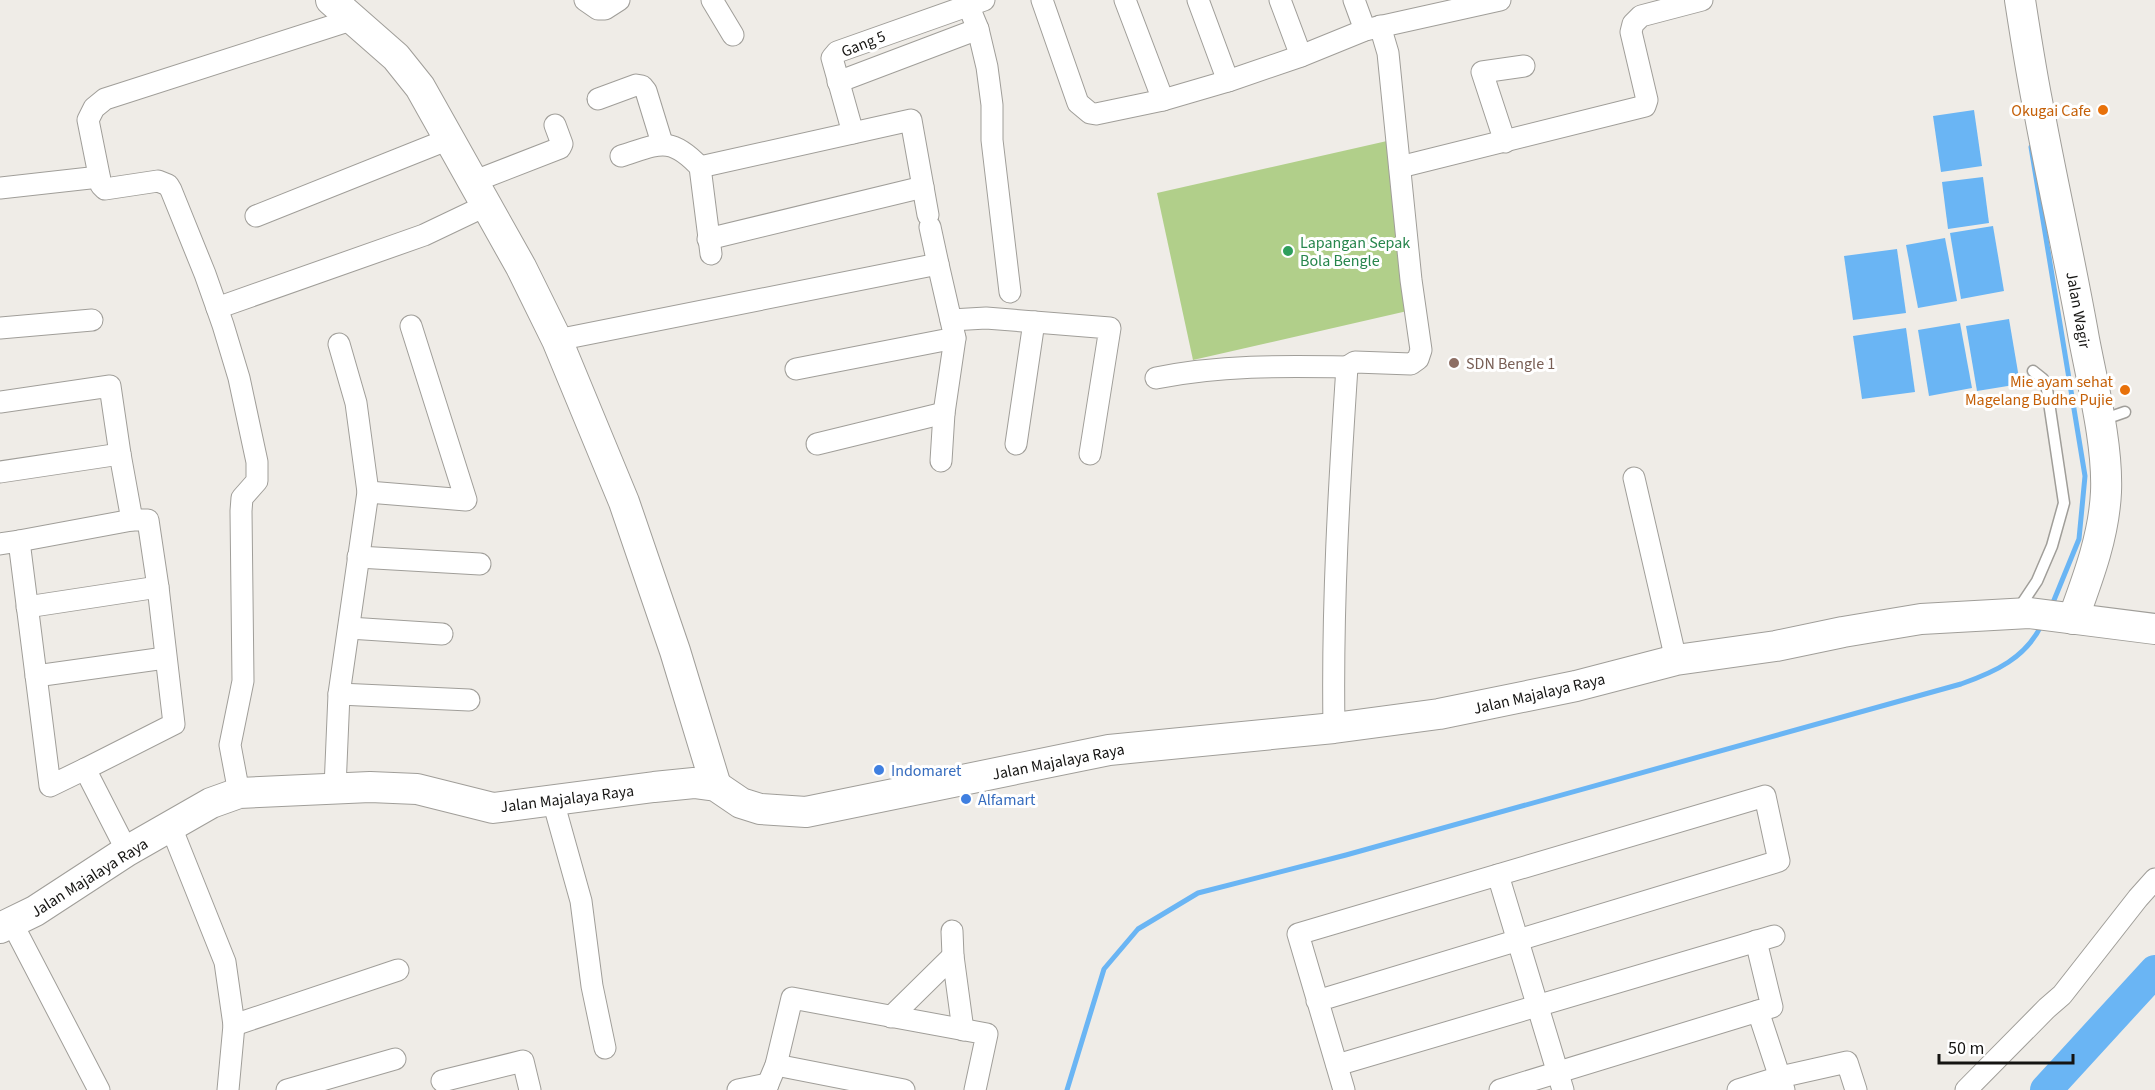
<svg xmlns="http://www.w3.org/2000/svg" width="2155" height="1090" viewBox="0 0 2155 1090" font-family="'Source Sans 3',sans-serif">
<rect width="100%" height="100%" fill="#efece7"/>
<!-- green -->
<polygon fill="#b1cf8a" points="1387,141 1416,309 1193,360 1157,193"/>
<!-- water -->
<g fill="#6ab5f4">
<polygon points="1974,110 1982,166 1941,172 1933,116"/>
<polygon points="1983,177 1989,223 1948,229 1942,182"/>
<polygon points="1993,226 2004,291 1961,299 1950,233"/>
<polygon points="1945,238 1957,301 1918,308 1906,245"/>
<polygon points="1897,249 1906,313 1853,320 1844,256"/>
<polygon points="2009,319 2020,384 1977,391 1966,326"/>
<polygon points="1960,323 1972,388 1929,396 1918,330"/>
<polygon points="1906,328 1915,392 1862,399 1853,336"/>
</g>
<g fill="none" stroke-linecap="round" stroke-linejoin="round">
<!-- stream -->
<g stroke="#6ab5f4" stroke-width="5">
<polyline points="2031,147 2085,476 2079,539 2052,605"/>
<path d="M1067,1090l37,-121 34,-40 60,-36 148,-38 615,-171c34,-12 65,-26 81,-60"/>
</g>
<!-- river -->
<polyline stroke="#6ab5f4" stroke-width="32" points="2046,1090 2155,971"/>
<defs>
<g id="lane">
<polyline points="2102,420 2125,412"/>
<polyline points="2019,608 2037,581 2052,546 2064,503 2047,389 2043,379 2033,371"/>
</g>
<g id="street">
<polyline points="585,0 598,9 605,9 619,0"/>
<polyline points="712,0 733,35"/>
<polyline points="966,0 978,29 987,67 992,105 992,140 1010,292"/>
<polyline points="1042,0 1078,103 1090,113 1096,114 1163,100 1228,81 1301,56 1365,30 1500,0"/>
<polyline points="1125,0 1163,100"/>
<polyline points="1198,0 1228,81"/>
<polyline points="1280,0 1301,56"/>
<polyline points="1354,0 1365,30"/>
<polyline points="838,82 978,29"/>
<polyline points="598,99 636,85 642,86 646,91 662,143"/>
<polyline points="853,133 832,58 837,52 984,0"/>
<polyline points="1505,142 1482,72 1524,66"/>
<path d="M621,156c38,-12 49,-21 79,11l11,87"/>
<polyline points="700,167 911,120 928,215"/>
<polyline points="1400,167 1645,106 1647,100 1631,32 1633,24 1641,16 1702,0"/>
<polyline points="475,181 560,148 562,144 555,125"/>
<polyline points="0,188 99,177"/>
<polyline points="256,216 449,139"/>
<polyline points="930,227 938,264"/>
<polyline points="708,239 923,187"/>
<polyline points="217,308 424,235 487,205"/>
<polyline points="951,320 986,318 1110,328 1090,454"/>
<polyline points="0,328 92,320"/>
<polyline points="557,340 938,264 955,338 796,369"/>
<path d="M1156,378c64,-13 126,-12 191,-11"/>
<polyline points="0,402 110,386 120,454 132,520"/>
<polyline points="817,444 944,413"/>
<polyline points="1016,444 1034,322"/>
<polyline points="941,461 944,413 955,338"/>
<polyline points="0,472 120,454"/>
<polyline points="1634,478 1676,660"/>
<polyline points="368,492 466,500 411,326"/>
<polyline points="19,541 132,520 148,520 158,587 174,724 85,769"/>
<polyline points="0,544 19,541 50,786 85,769 127,851"/>
<polyline points="358,557 480,564"/>
<polyline points="27,607 158,587"/>
<polyline points="349,628 442,634"/>
<polyline points="36,676 165,658"/>
<polyline points="339,694 469,700"/>
<path d="M1334,728c-2,-121 5,-241 13,-361l8,-5 56,2 7,-5 3,-9 -10,-70 -23,-227 -8,-27"/>
<polyline points="335,788 339,694 368,492 356,403 339,344"/>
<polyline points="239,793 230,745 243,681 241,511 242,498 257,481 257,462 239,378 223,325 205,274 171,190 168,185 158,181 105,189 101,185 88,120 94,108 105,99 354,19"/>
<polyline points="553,801 581,901 592,986 605,1048"/>
<polyline points="171,827 225,962 234,1025 228,1090"/>
<polyline points="1498,875 1563,1090"/>
<polyline points="12,923 99,1090"/>
<polyline points="952,931 953,956"/>
<polyline points="1756,941 1772,1007 1758,1011"/>
<polyline points="1317,1001 1779,861 1765,796 1298,934 1344,1090"/>
<polyline points="891,1017 953,956 963,1030"/>
<polyline points="234,1025 398,970"/>
<polyline points="776,1065 904,1090"/>
<polyline points="1337,1065 1774,936"/>
<polyline points="442,1081 523,1061 530,1090"/>
<polyline points="768,1084 776,1065 792,998 987,1034 975,1090"/>
<polyline points="287,1090 395,1059"/>
<polyline points="738,1090 768,1084 766,1090"/>
<polyline points="1500,1090 1758,1011 1784,1090"/>
<polyline points="1738,1090 1780,1077 1847,1062 1856,1090"/>
<polyline points="1966,1090 2047,1008 2062,995 2138,898 2155,879"/>
</g>
<g id="secondary">
<polyline points="331,0 396,57 420,87 521,267 557,340 624,502 675,651 716,786"/>
<path d="M2020,0c6,39 12,78 20,116 14,75 31,149 44,223 9,47 24,106 22,153 -2,44 -18,86 -33,127"/>
<polyline points="0,928 35,911 127,851 211,803 239,793 370,787 417,789 493,808 654,787 694,783 716,786 741,803 760,809 806,812 1109,750 1334,728 1439,714 1576,686 1676,660 1776,646 1843,632 1921,619 2029,613 2155,629"/>
</g>
</defs>
<!-- lane casing -->
<use href="#lane" stroke="#a09e99" stroke-width="13"/>
<!-- street casing -->
<use href="#street" stroke="#a09e99" stroke-width="23"/>
<!-- secondary casing -->
<use href="#secondary" stroke="#a09e99" stroke-width="32"/>
<!-- lane -->
<use href="#lane" stroke="#fff" stroke-width="10"/>
<!-- street -->
<use href="#street" stroke="#fff" stroke-width="21"/>
<!-- secondary -->
<use href="#secondary" stroke="#fff" stroke-width="30"/>
</g>
<!-- markers -->
<g fill="#e8710a" stroke="#fff" stroke-width="2">
<circle cx="2103" cy="110" r="6"/>
<circle cx="2125" cy="390" r="6"/>
</g>
<circle fill="#2e9e5b" stroke="#fff" stroke-width="2" cx="1288" cy="251" r="6"/>
<circle fill="#8d6e63" stroke="#fff" stroke-width="2" cx="1454" cy="363" r="6"/>
<g fill="#3f7fe0" stroke="#fff" stroke-width="2">
<circle cx="879" cy="770" r="6"/>
<circle cx="966" cy="799" r="6"/>
</g>
<g text-anchor="middle" stroke-width="6" stroke-linejoin="round" paint-order="stroke">
<!-- street labels -->
<g font-size="16" fill="#151412" stroke="#fff">
<text transform="translate(863 43) rotate(-22)" y="6">Gang 5</text>
<text transform="translate(2079 310) rotate(80)" y="6">Jalan Wagir</text>
<text transform="translate(1539 693) rotate(-13)" y="6">Jalan Majalaya Raya</text>
<text transform="translate(1058 761) rotate(-11)" y="6">Jalan Majalaya Raya</text>
<text transform="translate(567 798) rotate(-7)" y="6">Jalan Majalaya Raya</text>
<text transform="translate(89 877) rotate(-32)" y="6">Jalan Majalaya Raya</text>
</g>
<!-- food labels -->
<g font-size="16" fill="#c56008" stroke="#fff" text-anchor="end">
<text x="2091" y="116">Okugai Cafe</text>
<text x="2113" y="387">Mie ayam sehat<tspan x="2113" dy="18">Magelang Budhe Pujie</tspan></text>
</g>
<!-- leisure labels -->
<g font-size="16" fill="#27864d" stroke="#fff" text-anchor="start">
<text x="1300" y="248">Lapangan Sepak<tspan x="1300" dy="18">Bola Bengle</tspan></text>
</g>
<!-- education labels -->
<g font-size="16" fill="#785e54" stroke="#fff" text-anchor="start">
<text x="1466" y="369">SDN Bengle 1</text>
</g>
<!-- shop labels -->
<g font-size="16" fill="#366cbe" stroke="#fff" text-anchor="start">
<text x="891" y="776">Indomaret</text>
<text x="978" y="805">Alfamart</text>
</g>
</g>
<!-- scale -->
<path d="M1939 1054v9h134v-9" fill="none" stroke="#151412" stroke-width="3"/>
<text x="1948" y="1054" font-size="18" fill="#151412" stroke="#ffffff" stroke-width="4.5" paint-order="stroke">50 m</text>
</svg>
